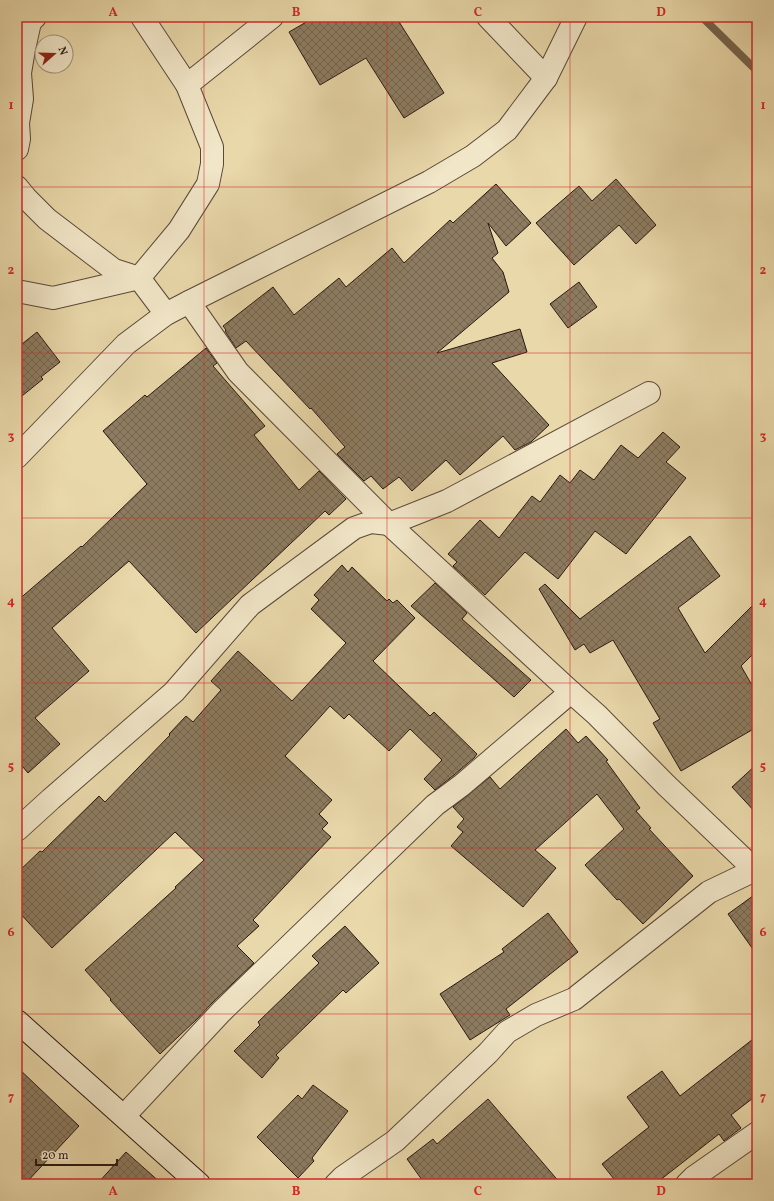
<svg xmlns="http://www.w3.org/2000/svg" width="774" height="1201" viewBox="0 0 774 1201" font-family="Vollkorn,serif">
<defs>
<pattern id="building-cross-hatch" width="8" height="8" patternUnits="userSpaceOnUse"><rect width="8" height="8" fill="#8d7c61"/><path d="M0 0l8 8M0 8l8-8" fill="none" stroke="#73654f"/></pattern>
</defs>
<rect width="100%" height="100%" fill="#e9d8aa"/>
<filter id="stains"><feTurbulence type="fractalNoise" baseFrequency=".005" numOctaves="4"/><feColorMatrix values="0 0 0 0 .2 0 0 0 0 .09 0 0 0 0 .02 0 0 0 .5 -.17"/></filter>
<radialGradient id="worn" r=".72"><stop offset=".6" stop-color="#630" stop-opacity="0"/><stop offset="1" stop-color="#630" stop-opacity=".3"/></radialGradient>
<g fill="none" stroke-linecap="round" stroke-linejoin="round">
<!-- stream -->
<polyline stroke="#76654e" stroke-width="8" points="702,17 757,71"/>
</g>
<!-- building -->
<g fill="url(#building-cross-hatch)" stroke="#2a1912">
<polygon points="315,17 396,17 444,93 404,118 366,58 320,85 289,32"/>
<polygon points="616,179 656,225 636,244 619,225 574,265 536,223 579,186 592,201"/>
<polygon points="496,184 531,223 506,246 488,223 498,253 492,258 503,272 509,292 437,353 520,329 527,352 492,363 549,425 531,442 515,450 503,436 460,475 446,460 412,491 399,477 383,489 371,476 364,481 337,454 345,447 311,408 310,409 246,341 236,348 225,331 226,330 223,326 273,287 294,315 339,278 346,287 392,248 404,263 450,220 453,223"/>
<polygon points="579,282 597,307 568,328 550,304"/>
<polygon points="37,332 60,362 41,377 43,379 17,400 17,348"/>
<polygon points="206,348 217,363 213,366 265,426 254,435 299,490 319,471 346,499 329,515 325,511 196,633 129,561 52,628 89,671 35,718 60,744 28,773 17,760 17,601 81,546 82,547 147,484 103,431 145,395 147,397"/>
<polygon points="663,432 680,447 666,462 686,478 626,554 595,531 558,579 525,552 485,595 453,566 457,562 448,554 480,520 499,538 532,496 540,502 560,475 570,483 580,470 594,480 621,445 638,458"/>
<polygon points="690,536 720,576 678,608 705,653 757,601 757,650 741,666 757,694 757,727 681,771 653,723 660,719 613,640 590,653 584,644 575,650 539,589 545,584 580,619"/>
<polygon points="342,565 348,572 352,567 387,601 389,599 393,603 397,600 415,618 373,661 430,716 434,712 477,754 474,758 454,775 435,790 424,779 442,760 410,729 389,751 349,714 344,719 330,706 285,756 332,800 319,814 328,823 322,829 331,837 253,920 259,926 237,946 254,963 212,1003 196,1020 160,1054 110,1000 111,999 85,970 176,888 175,887 204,860 175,832 52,948 17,910 17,873 40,851 42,852 99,796 105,802 170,735 169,734 186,716 193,722 221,690 211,681 238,651 292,701 346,643 311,609 319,600 314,595"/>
<polygon points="435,583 467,613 462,619 531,680 514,697 411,606"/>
<polygon points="566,729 578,743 586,736 608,760 606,761 640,808 636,811 651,828 649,829 693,876 643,924 619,899 617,900 585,865 624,829 597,794 535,850 556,868 523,907 451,846 463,832 457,827 464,819 453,807 490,777 500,789"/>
<polygon points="757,764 757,814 732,787"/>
<polygon points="757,893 757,955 728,914"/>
<polygon points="548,913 578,952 506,1009 510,1015 470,1040 440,994 504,952 502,949"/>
<polygon points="345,926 379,963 346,993 343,990 276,1055 279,1058 262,1078 234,1051 260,1025 258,1022 319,963 312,956"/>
<polygon points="757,1036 757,1095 731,1115 741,1128 724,1141 719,1134 655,1184 618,1184 602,1164 649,1127 627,1097 662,1071 680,1096"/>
<polygon points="17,1067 79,1126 25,1184 17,1184"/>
<polygon points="313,1085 348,1111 312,1158 314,1161 298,1178 257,1137 298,1095 302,1099"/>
<polygon points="488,1099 561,1184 425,1184 407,1159 433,1139 437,1144"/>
<polygon points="126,1152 162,1184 97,1184"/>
</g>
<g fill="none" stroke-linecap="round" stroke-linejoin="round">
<defs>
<g id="street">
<polyline points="488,17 546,78"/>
<polyline points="187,85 272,17"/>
<polyline points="17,149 19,139 18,123 22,99 20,73 24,49 30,22 35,17"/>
<polyline points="17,187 26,198 47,219 89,251 114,270 139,278 166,314"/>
<polyline points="17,291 53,298 139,278 179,230 208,184 212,164 212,147 187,85 142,17"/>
<polyline points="189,302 238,372 389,524 571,692 597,715 666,785 755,870"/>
<polyline points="17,457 126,344 166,314 189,302 429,182 473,156 507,130 546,78 576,17"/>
<polyline points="17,830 51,799 174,692 250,605 354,528 371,522 389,524 447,501 649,393"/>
<polyline points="124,1116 221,1012 435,805 462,785 571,692"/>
<polyline points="336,1184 343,1177 395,1141 488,1053 507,1032 536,1015 574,999 709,892 757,869"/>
<polyline points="687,1184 694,1177 757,1133"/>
</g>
<polyline id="secondary" points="17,1021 199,1184"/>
</defs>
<!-- street casing -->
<use href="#street" stroke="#5a4938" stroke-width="24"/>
<!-- secondary casing -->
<use href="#secondary" stroke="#2a1912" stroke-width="24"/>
<!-- street -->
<use href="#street" stroke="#f1e6c8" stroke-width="22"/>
<!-- secondary -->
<use href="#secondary" stroke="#f1e6c8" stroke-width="22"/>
</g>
<!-- grid -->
<path fill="none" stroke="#d62828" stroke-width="1" stroke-opacity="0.55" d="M204,17v1167M387,17v1167M570,17v1167M17,187h740M17,353h740M17,518h740M17,683h740M17,848h740M17,1014h740"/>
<!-- margin -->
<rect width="774" height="1201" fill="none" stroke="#e9d8aa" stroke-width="44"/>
<!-- north arrow -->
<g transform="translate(54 54) rotate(70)"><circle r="19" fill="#f1e6c8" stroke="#a1947f"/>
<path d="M0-3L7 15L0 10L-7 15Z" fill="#8f2418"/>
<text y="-6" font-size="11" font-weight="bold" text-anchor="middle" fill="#2a1912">N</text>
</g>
<!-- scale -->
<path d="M36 1159v6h81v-6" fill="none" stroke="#2a1912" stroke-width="2"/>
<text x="42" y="1159" font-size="12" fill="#2a1912" stroke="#f1e6c8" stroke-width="3" paint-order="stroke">20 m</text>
<rect x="22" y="22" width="730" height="1157" fill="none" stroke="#d62828" stroke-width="1.5"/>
<g font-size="13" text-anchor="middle" font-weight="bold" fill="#d62828">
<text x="113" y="16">A</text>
<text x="296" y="16">B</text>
<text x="478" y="16">C</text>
<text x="661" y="16">D</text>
<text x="11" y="109">1</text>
<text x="763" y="109">1</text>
<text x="11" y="274">2</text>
<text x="763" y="274">2</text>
<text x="11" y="440">3</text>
<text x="763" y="440">3</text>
<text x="11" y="605">4</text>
<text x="763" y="605">4</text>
<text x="11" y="770">5</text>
<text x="763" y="770">5</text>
<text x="11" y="936">6</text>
<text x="763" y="936">6</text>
<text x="11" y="1101">7</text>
<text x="763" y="1101">7</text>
<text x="113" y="1195">A</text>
<text x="296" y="1195">B</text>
<text x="478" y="1195">C</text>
<text x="661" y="1195">D</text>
</g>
<rect width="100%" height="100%" filter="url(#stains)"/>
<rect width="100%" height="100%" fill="url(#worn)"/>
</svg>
